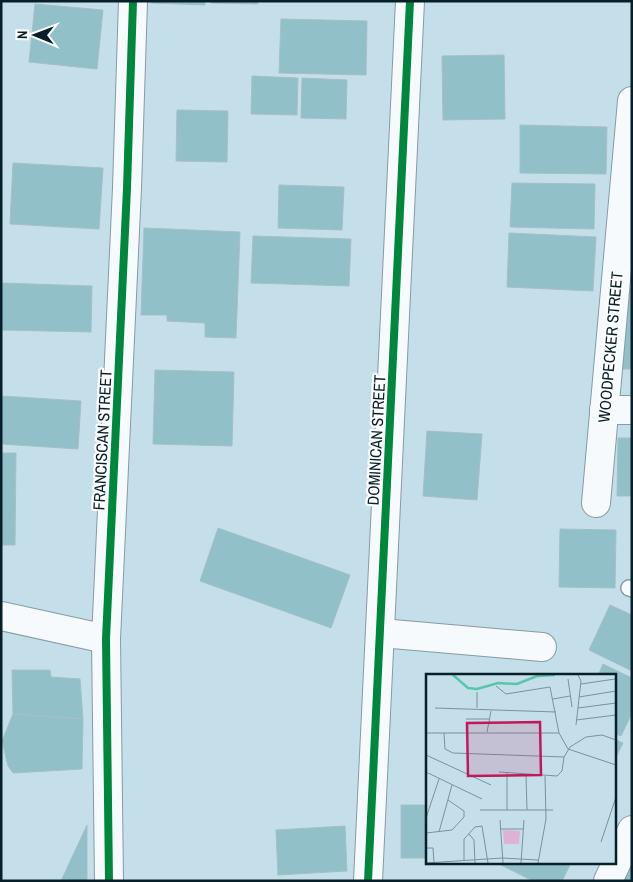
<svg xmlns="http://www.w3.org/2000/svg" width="633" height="882" viewBox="0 0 633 882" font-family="'Archivo Narrow',sans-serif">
<rect width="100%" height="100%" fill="#c5dfea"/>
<!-- building -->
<g fill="#91c0c8" stroke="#a6bfc5">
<polygon points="152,1 205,1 205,5 151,3"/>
<polygon points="211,1 258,1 258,4 211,3"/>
<polygon points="35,4 103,10 97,69 29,62"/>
<polygon points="281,19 367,21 366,75 279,73"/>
<polygon points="504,55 505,119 443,120 442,56"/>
<polygon points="252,76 298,78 297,115 251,114"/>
<polygon points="302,78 347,80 346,119 301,118"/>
<polygon points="177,110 228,111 227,162 176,161"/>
<polygon points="520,125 607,127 606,174 520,173"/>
<polygon points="13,163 103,168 99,229 10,224"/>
<polygon points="512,183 595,184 594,229 510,227"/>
<polygon points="279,185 344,187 342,230 278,228"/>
<polygon points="144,228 240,232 236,338 205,337 205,323 167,321 167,315 141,315"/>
<polygon points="509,233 596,237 593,291 507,287"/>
<polygon points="253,236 351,239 349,286 251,283"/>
<polygon points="1,283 92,286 91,332 1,330"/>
<polygon points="624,289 632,289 632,369 622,369"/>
<polygon points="155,370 234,372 232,446 153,444"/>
<polygon points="1,396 81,401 78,449 1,444"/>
<polygon points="427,431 482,434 477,500 423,496"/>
<polygon points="618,438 632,438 632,496 617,496"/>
<polygon points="1,453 16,453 15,545 1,545"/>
<polygon points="218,528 350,575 331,628 200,581"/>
<polygon points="560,529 616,530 615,588 559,587"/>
<polygon points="610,605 632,615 632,671 589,650"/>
<polygon points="603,664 632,678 632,713 621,736 614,733 614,676 598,676"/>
<polygon points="12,670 50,670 51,677 80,679 83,719 13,714"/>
<polygon points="13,714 83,719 82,769 13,773 8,766 2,741"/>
<polygon points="614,739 623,743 614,761"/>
<rect x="401" y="805" width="26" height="53"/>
<polygon points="87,825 87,881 61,881"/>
<polygon points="345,826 347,871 278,875 276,830"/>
<polygon points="632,858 632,881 617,881"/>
<polygon points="502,863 571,863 562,881 533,881 501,865"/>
</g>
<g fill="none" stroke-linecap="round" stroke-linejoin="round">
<defs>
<polyline id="service" points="629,588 632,589"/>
<g id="minor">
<polyline points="604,410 632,410"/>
<polyline points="596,503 632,101"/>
<polyline points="1,616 106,639"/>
<polyline points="381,633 542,647"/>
<polyline points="109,881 106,639 127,188 133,1"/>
<polyline points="368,881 410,1"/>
<polyline points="608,881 632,830"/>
</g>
</defs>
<!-- service casing -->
<use href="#service" stroke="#859ba5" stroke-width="18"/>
<!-- minor casing -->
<use href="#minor" stroke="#859ba5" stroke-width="30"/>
<!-- service -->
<use href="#service" stroke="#f6fafc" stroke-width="15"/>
<!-- minor -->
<use href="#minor" stroke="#f6fafc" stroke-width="28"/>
<defs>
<g id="cycleway">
<polyline points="109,881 106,639 127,188 133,1"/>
<polyline points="368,881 410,1"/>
</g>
</defs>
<!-- cycleway casing -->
<use href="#cycleway" stroke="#fdfdfd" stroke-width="11"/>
<!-- cycleway -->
<use href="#cycleway" stroke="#00873e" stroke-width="8"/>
</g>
<g text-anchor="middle" stroke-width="4.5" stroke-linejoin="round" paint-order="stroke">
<!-- street labels -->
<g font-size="16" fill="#071f28" stroke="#fdfdfd">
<text transform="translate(610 347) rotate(-85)" y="6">WOODPECKER STREET</text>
<text transform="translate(102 440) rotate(-87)" y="6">FRANCISCAN STREET</text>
<text transform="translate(376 440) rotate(-87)" y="6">DOMINICAN STREET</text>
</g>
</g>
<!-- overview -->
<g transform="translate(426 674)">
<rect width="190" height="190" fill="#c5dfea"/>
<path d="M77,156l17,1 -1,13h-15z" fill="#e0b1d6"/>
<path fill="none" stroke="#58c6aa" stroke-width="2.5" d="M27,1l15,13 9,1 21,-6 19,1 20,-8 18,-1"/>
<path fill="none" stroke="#79929c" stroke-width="1" d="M142,5l4,28M155,10l34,-5M70,12l10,8 44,-7 9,46 9,16 48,16M153,23l37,-6M127,25l17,-3M9,34l121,4M51,34v-16M152,34l38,-5M40,45h24M150,46l40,-5M150,51l5,-44 -3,-6M61,58l4,-21M0,59h133M18,59l1,16 8,4 111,4 6,-10 16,-10 16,-2 14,5M0,81l65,30M0,98l56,27M73,98l58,4 5,-5 2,-14M81,99v37M100,100l1,36M54,136h73M0,144l13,-39M74,146l3,43M74,155h23M13,158l13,-47M0,159l26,-3 12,-13v-6l-16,-11M43,160l5,6 1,23M175,168l15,-45M0,174h7l1,14M38,186v-21l11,-12 7,-1 6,37M0,189l76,-5 36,2M95,189l3,-43M112,189l8,-44 -1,-43"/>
<path fill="#c2185b" fill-opacity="0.15" stroke="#c2185b" stroke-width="2.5" d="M114,48l1,53 -73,1 -1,-53z"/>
<rect width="190" height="190" fill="none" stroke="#071f28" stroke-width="2.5"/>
</g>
<!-- border -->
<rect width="633" height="882" fill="none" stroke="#071f28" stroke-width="5"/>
<!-- north arrow -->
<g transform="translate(35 35) rotate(271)" stroke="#fdfdfd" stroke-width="4" paint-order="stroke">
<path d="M0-4L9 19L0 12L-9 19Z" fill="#071f28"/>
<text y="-8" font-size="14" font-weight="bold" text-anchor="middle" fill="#071f28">N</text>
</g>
</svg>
